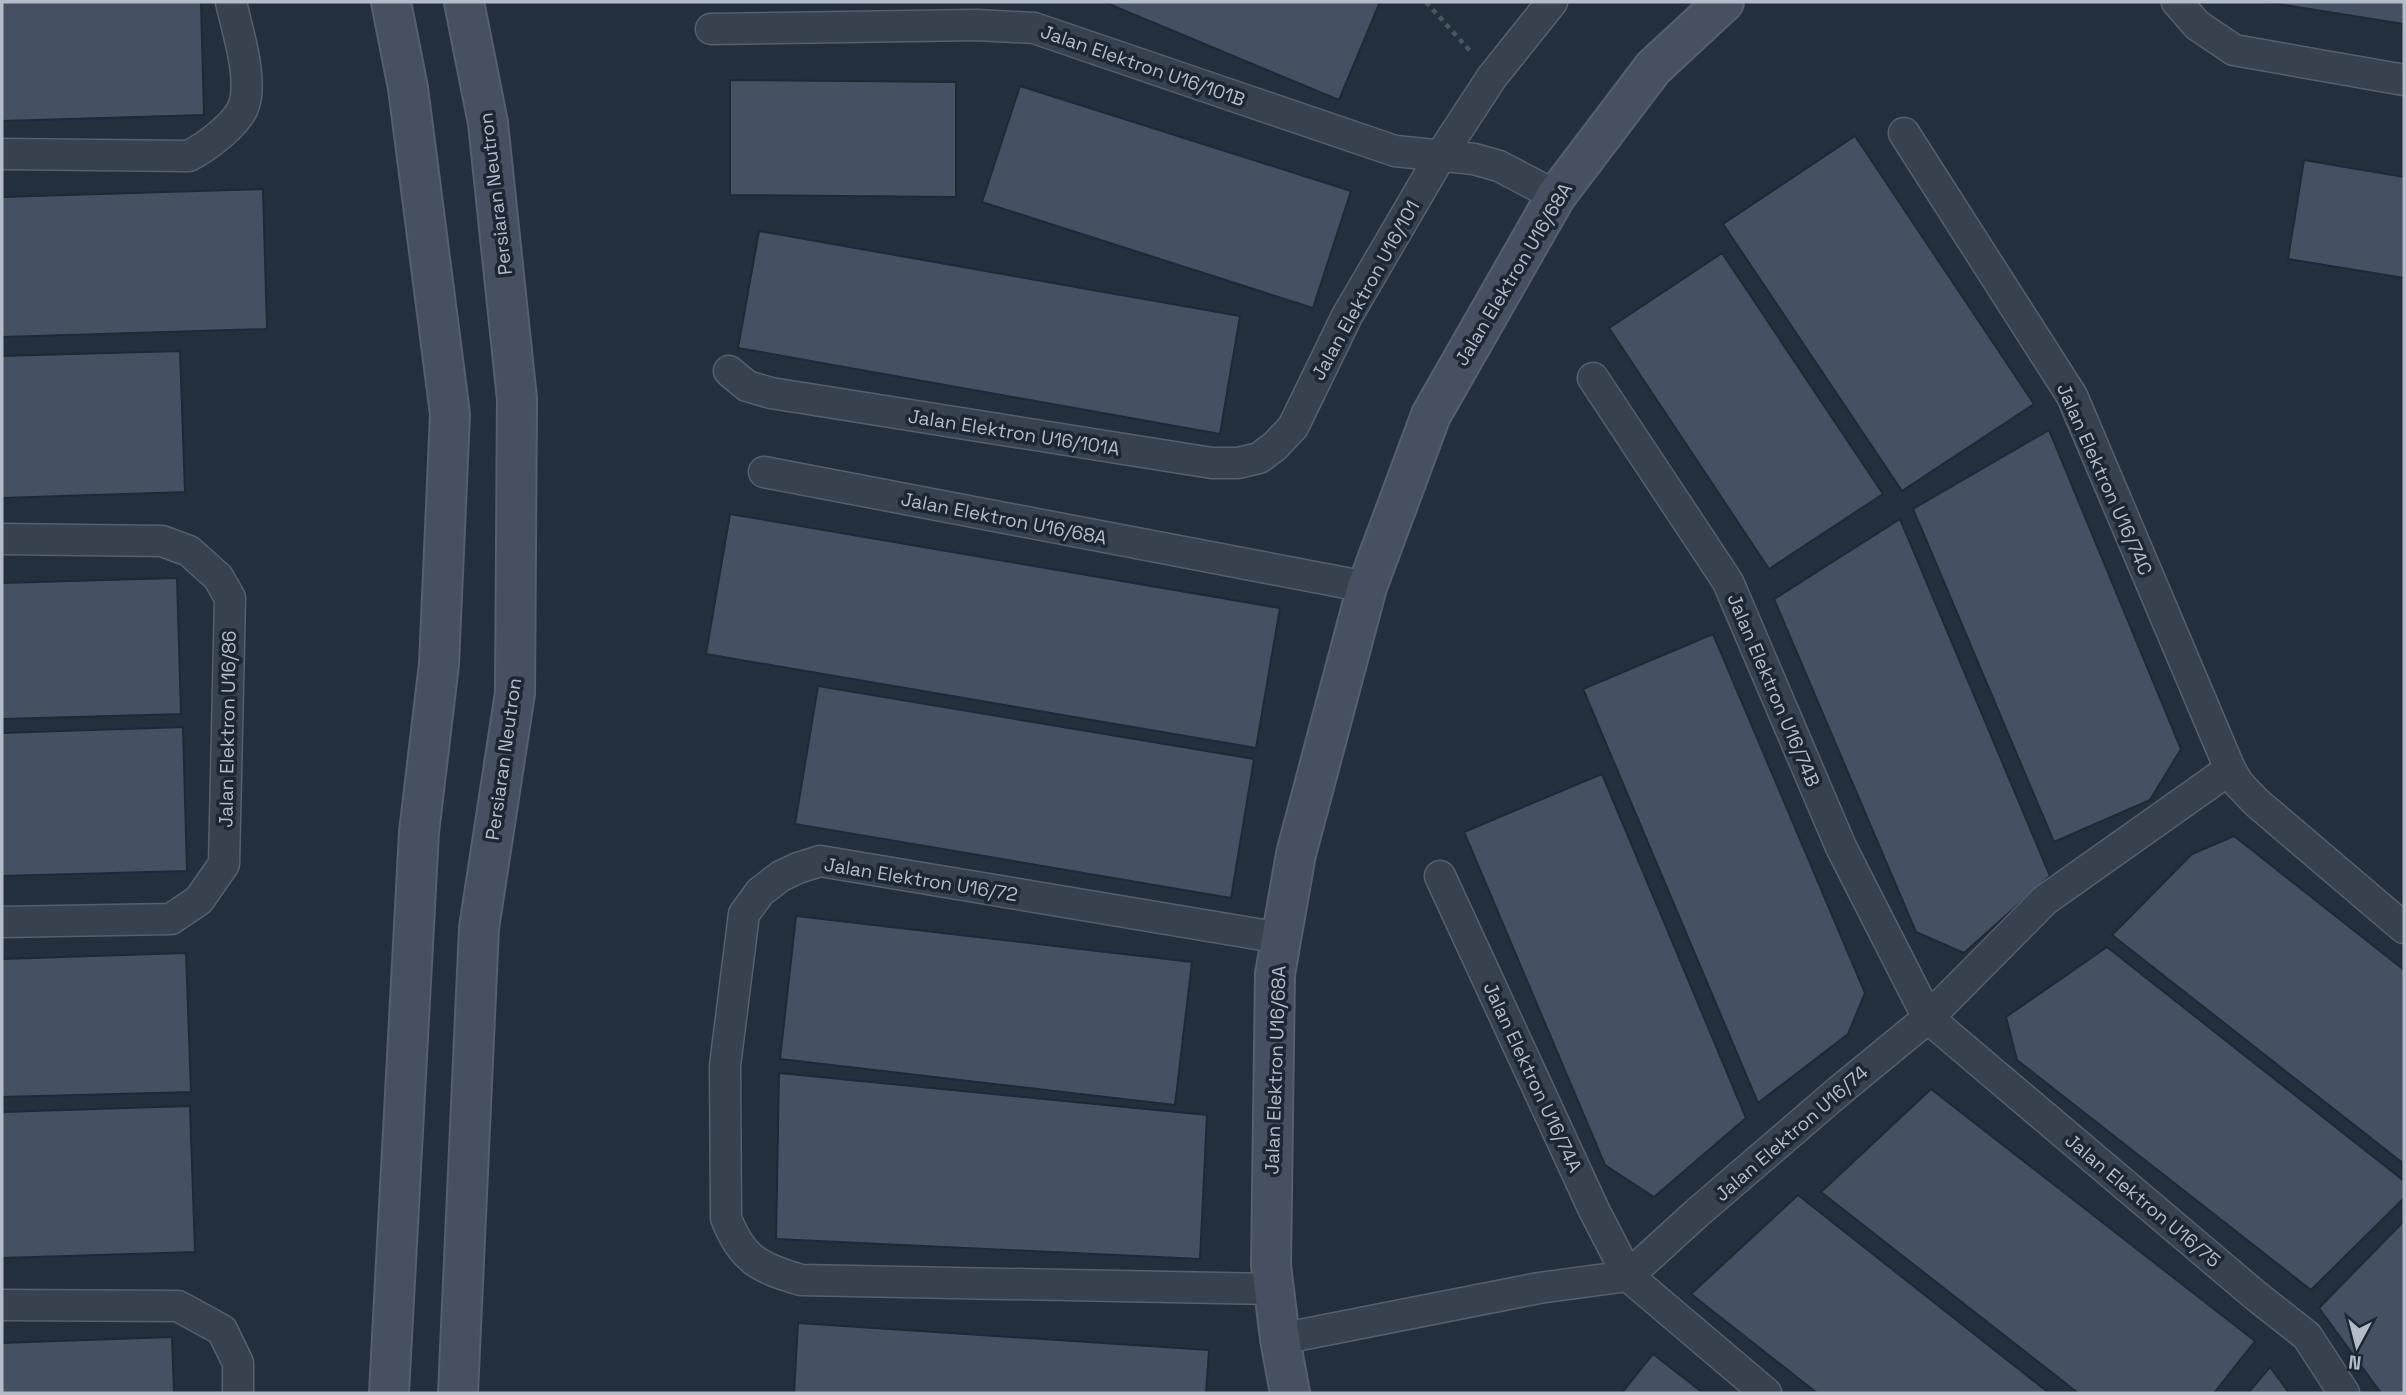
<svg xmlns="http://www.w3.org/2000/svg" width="2406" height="1395" viewBox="0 0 2406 1395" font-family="'Space Grotesk',sans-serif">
<rect width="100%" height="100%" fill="#242f3e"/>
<!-- building -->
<g fill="#455162" stroke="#1f2835" stroke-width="2">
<polygon points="2,2 201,2 204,115 2,121"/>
<polygon points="1104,2 1380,2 1339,100"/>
<polygon points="2266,2 2404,2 2404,24"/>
<polygon points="730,80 956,82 956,197 730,195"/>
<polygon points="1020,86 1351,191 1313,308 982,202"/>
<polygon points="1855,136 2034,404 1902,491 1723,224"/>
<polygon points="2304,160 2404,177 2404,278 2288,259"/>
<polygon points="263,189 267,329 2,337 2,197"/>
<polygon points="759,231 1240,316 1220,434 738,348"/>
<polygon points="1722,253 1883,494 1769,569 1609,328"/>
<polygon points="180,351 185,492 2,498 2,356"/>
<polygon points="2049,430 2181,749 2150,800 2054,842 1913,509"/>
<polygon points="730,514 1280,608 1256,748 706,654"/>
<polygon points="1900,519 2050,876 1964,953 1916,932 1774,599"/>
<polygon points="177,578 181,714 2,719 2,583"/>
<polygon points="1713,634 1865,993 1848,1034 1758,1103 1583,689"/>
<polygon points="818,686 1254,759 1231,898 795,824"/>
<polygon points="183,727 187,871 2,876 2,733"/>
<polygon points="1602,774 1746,1118 1654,1197 1605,1165 1464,832"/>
<polygon points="2234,836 2404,970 2404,1164 2112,935 2192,854"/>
<polygon points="796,916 1192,962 1175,1105 780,1059"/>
<polygon points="2107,947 2404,1181 2404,1198 2311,1290 2017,1060 2006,1017"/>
<polygon points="186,953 191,1092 2,1097 2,959"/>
<polygon points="779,1073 1207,1115 1200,1259 776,1239"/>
<polygon points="1931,1089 2255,1341 2214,1393 2078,1393 1821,1192"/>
<polygon points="190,1106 195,1252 2,1258 2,1112"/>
<polygon points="1798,1195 2049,1393 1817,1393 1691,1294"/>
<polygon points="2404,1221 2404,1393 2381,1393 2319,1308"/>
<polygon points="798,1323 1209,1350 1206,1393 794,1393"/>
<polygon points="172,1337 174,1393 2,1393 2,1343"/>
<polygon points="1653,1354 1703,1393 1622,1393"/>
<polygon points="2270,1367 2289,1393 2248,1393"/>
</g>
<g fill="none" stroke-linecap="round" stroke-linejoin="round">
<defs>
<g id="street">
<polyline points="2177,2 2197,25 2234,50 2404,80"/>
<polyline points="711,29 976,25 1034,28 1395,151 1474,159 1499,166 1556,196"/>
<polyline points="1904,133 2072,396 2230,769 2238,783 2256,802 2404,928"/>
<path d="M2,154l187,2c17,-9 49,-32 55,-51 9,-28 -7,-75 -13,-103"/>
<polyline points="729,371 747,386 771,393 1212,463 1238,463 1259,458 1275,446 1293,427 1347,316 1441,155 1492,77 1552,2"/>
<polyline points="1593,378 1728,582 1841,847 1928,1018 2255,1295 2307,1336 2344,1393"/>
<polyline points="764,472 1367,587"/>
<polyline points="2,539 162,541 189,551 218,577 230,598 224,864 199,900 171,919 2,922"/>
<polyline points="1440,876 1594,1210 1628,1276 1766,1393"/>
<path d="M1274,1289l-473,-9c-41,-12 -59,-20 -75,-62l-1,-152 19,-152 16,-22 21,-16 17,-8 22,-7 461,77"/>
<polyline points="2,1305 178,1306 222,1330 238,1363 238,1393"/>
<polyline points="1280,1339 1539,1288 1628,1276 1697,1213 1839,1091 1928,1018 2045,900 2230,769"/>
</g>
<g id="secondary">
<polyline points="389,1393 419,832 439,664 450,414 408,88 391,2"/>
<polyline points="458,1393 479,928 515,693 517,399 488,123 464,2"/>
<polyline points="1290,1393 1280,1339 1271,1265 1275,974 1296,854 1367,587 1431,415 1556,196 1653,68 1724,2"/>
</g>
</defs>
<!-- street casing -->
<use href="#street" stroke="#565f6c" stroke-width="33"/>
<!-- secondary casing -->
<use href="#secondary" stroke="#565f6c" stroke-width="42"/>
<!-- path -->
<polyline stroke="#44595c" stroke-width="4.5" stroke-dasharray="5 5" stroke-linecap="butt" points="1426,2 1471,52"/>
<!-- street -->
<use href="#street" stroke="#38414e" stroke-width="30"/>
<!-- secondary -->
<use href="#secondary" stroke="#465061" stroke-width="38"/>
</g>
<g text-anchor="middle" stroke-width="7" stroke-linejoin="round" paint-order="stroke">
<!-- street labels -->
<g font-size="19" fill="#b4bcc9" stroke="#1d2633">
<text transform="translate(1143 65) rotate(19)" y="7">Jalan Elektron U16/101B</text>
<text transform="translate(495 194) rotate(-97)" y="7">Persiaran Neutron</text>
<text transform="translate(1513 274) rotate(-59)" y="7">Jalan Elektron U16/68A</text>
<text transform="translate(1365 290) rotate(-61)" y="7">Jalan Elektron U16/101</text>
<text transform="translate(1014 432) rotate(9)" y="7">Jalan Elektron U16/101A</text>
<text transform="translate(2105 479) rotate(66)" y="7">Jalan Elektron U16/74C</text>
<text transform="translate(1004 518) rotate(11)" y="7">Jalan Elektron U16/68A</text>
<text transform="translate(1774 690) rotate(67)" y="7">Jalan Elektron U16/74B</text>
<text transform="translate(227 729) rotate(-89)" y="7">Jalan Elektron U16/86</text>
<text transform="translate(503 759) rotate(-82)" y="7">Persiaran Neutron</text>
<text transform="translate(921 879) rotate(9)" y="7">Jalan Elektron U16/72</text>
<text transform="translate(1275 1070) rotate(-88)" y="7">Jalan Elektron U16/68A</text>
<text transform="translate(1533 1077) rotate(65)" y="7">Jalan Elektron U16/74A</text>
<text transform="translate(1791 1133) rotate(-41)" y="7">Jalan Elektron U16/74</text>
<text transform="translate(2143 1200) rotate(40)" y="7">Jalan Elektron U16/75</text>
</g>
</g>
<!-- border -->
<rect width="2406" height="1395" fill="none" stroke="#b4bcc9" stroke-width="7"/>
<!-- north arrow -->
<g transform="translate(2357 1346) rotate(187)" stroke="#1d2633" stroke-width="5" paint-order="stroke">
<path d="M0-5L12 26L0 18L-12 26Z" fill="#b4bcc9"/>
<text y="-10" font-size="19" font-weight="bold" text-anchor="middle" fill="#b4bcc9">N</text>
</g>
</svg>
